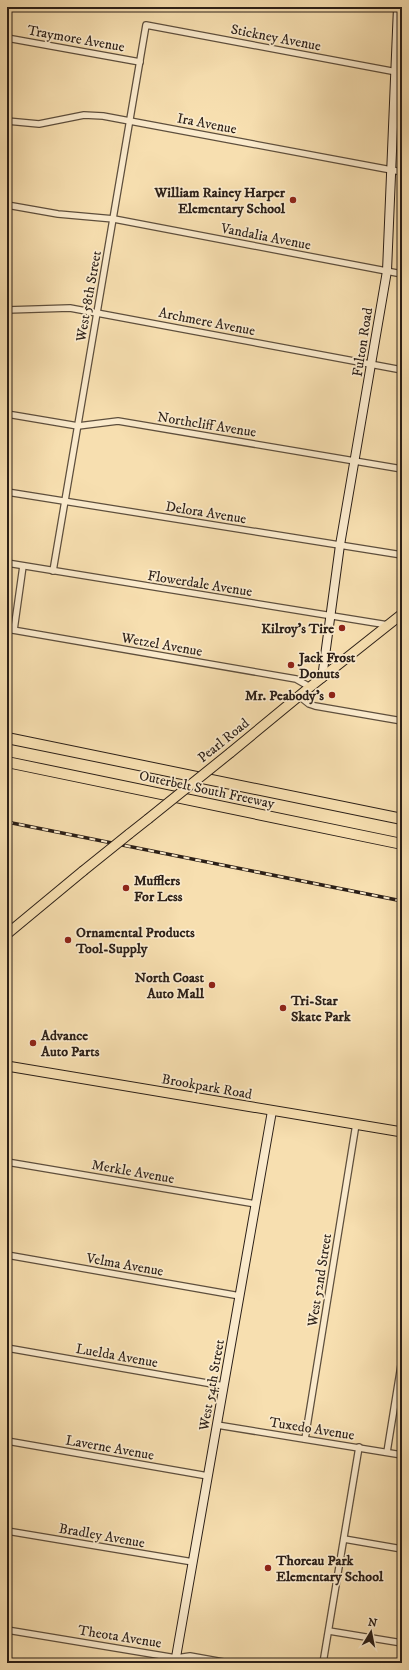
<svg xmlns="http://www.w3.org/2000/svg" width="409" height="1670" viewBox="0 0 409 1670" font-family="'IM FELL DW Pica',serif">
<rect width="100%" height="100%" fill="#f7dfb0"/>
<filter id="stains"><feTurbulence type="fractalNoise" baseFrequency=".005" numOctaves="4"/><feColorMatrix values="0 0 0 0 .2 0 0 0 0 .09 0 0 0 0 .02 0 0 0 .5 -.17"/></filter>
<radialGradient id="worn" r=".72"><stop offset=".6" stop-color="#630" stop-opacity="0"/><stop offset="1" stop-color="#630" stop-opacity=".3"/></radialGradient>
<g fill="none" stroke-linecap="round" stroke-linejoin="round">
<!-- stream -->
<polyline stroke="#717d75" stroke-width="2" points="7,7 16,10"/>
<defs>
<g id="street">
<polyline points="7,38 140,62"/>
<polyline points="7,121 39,124 84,115 103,116 402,172"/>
<polyline points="7,205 58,214 114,219 402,274"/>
<polyline points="7,310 70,308 402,370"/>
<polyline points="7,414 78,426 118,421 402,469"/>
<polyline points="7,492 402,555"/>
<polyline points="7,563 388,625"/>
<polyline points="53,571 146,25 402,73"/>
<polyline points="7,629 296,679 310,687"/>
<polyline points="14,630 23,566"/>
<polyline points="299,696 309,704 315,706 402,721"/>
<polyline points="7,1162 256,1204"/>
<polyline points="7,1255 240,1296"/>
<polyline points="7,1348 224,1386"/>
<polyline points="217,1425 402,1455"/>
<polyline points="305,1439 356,1124"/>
<polyline points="7,1441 208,1476"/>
<polyline points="387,1452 402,1359"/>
<polyline points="7,1531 193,1562"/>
<polyline points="344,1539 402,1549"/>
<polyline points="7,1630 176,1658 190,1656 229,1663"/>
<polyline points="329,1631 402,1643"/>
<polyline points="323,1663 359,1447"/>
</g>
<g id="secondary">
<polyline points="322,678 340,545 387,271 398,7"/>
<polyline points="175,1663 272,1111"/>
</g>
<g id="primary">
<polyline points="230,753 310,687 402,614"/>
<polyline points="129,834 148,819"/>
<polyline points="7,934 83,871"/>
<polyline points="7,1066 402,1132"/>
</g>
<g id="highway">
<polyline points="7,738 402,819"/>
<polyline points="7,762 402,844"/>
</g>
</defs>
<!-- street casing -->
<use href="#street" stroke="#5e4f3d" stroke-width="8"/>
<!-- secondary casing -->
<use href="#secondary" stroke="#2b1f17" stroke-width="10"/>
<!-- primary casing -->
<use href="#primary" stroke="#2b1f17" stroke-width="11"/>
<!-- highway casing -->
<use href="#highway" stroke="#2b1f17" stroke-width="12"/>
<!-- street -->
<use href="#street" stroke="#faeacc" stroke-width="5.5"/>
<!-- secondary -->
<use href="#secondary" stroke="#faeacc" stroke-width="8"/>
<!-- primary -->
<use href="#primary" stroke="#f7dfb0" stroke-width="9"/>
<!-- highway -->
<use href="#highway" stroke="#f7dfb0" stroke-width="10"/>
<defs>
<polyline id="rail" points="7,822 402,901"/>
</defs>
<!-- rail casing -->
<use href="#rail" stroke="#2b1f17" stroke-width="3.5"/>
<!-- rail -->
<use href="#rail" stroke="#faeacc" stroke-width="2" stroke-dasharray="6" stroke-linecap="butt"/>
<defs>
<g id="primary-bridge">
<polyline points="148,819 230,753"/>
<polyline points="83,871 129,834"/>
</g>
</defs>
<!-- primary-bridge casing -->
<use href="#primary-bridge" stroke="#2b1f17" stroke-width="11" stroke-linecap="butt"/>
<!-- primary-bridge -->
<use href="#primary-bridge" stroke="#f7dfb0" stroke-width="9"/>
</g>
<!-- markers -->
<g fill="#8f2418" stroke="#faeacc" stroke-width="1.5">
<circle cx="293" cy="200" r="4"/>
<circle cx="342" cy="628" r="4"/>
<circle cx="291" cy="665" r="4"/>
<circle cx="332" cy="695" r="4"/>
<circle cx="126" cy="888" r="4"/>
<circle cx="68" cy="940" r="4"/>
<circle cx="212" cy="985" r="4"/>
<circle cx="283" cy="1008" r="4"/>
<circle cx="33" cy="1043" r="4"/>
<circle cx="268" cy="1568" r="4"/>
</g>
<g text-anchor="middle" stroke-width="3.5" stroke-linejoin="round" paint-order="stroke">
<!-- street labels -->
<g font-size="14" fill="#2b1f17" stroke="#faeacc">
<text transform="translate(276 37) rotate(11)" y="5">Stickney Avenue</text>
<text transform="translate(76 38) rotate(10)" y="5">Traymore Avenue</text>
<text transform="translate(207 123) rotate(11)" y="5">Ira Avenue</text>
<text transform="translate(266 236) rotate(11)" y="5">Vandalia Avenue</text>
<text transform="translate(88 296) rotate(-80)" y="5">West 58th Street</text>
<text transform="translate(207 321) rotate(11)" y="5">Archmere Avenue</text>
<text transform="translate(362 342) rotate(-81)" y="5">Fulton Road</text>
<text transform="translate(207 424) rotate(9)" y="5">Northcliff Avenue</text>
<text transform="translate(206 512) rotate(9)" y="5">Delora Avenue</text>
<text transform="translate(200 583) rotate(9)" y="5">Flowerdale Avenue</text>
<text transform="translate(162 644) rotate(10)" y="5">Wetzel Avenue</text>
<text transform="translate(223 740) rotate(-39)" y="5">Pearl Road</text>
<text transform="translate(207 789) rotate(12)" y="5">Outerbelt South Freeway</text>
<text transform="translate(207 1086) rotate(10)" y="5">Brookpark Road</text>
<text transform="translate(133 1171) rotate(10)" y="5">Merkle Avenue</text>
<text transform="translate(125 1264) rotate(10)" y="5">Velma Avenue</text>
<text transform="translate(319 1280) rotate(-81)" y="5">West 52nd Street</text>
<text transform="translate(117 1355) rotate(10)" y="5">Luelda Avenue</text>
<text transform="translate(211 1385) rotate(-80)" y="5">West 54th Street</text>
<text transform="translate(312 1428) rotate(9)" y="5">Tuxedo Avenue</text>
<text transform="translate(110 1447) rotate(10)" y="5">Laverne Avenue</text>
<text transform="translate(102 1535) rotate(10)" y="5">Bradley Avenue</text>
<text transform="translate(120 1636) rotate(9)" y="5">Theota Avenue</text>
</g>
<!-- poi labels -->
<g font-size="14" font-weight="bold" fill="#2b1f17" stroke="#faeacc" text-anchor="start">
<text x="285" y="197" text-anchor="end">William Rainey Harper<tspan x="285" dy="16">Elementary School</tspan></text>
<text x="334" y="633" text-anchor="end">Kilroy's Tire</text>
<text x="299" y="662">Jack Frost<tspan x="299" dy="16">Donuts</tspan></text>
<text x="324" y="700" text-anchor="end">Mr. Peabody's</text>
<text x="134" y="885">Mufflers<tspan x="134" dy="16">For Less</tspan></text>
<text x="76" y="937">Ornamental Products<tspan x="76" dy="16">Tool-Supply</tspan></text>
<text x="204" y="982" text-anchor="end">North Coast<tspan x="204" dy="16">Auto Mall</tspan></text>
<text x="291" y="1005">Tri-Star<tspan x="291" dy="16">Skate Park</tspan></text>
<text x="41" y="1040">Advance<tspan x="41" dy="16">Auto Parts</tspan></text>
<text x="276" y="1565">Thoreau Park<tspan x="276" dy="16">Elementary School</tspan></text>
</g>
</g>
<!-- margin -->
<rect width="409" height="1670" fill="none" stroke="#f7dfb0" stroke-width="24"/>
<rect x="8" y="8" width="393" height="1654" fill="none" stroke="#2b1f17" stroke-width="2"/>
<rect x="12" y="12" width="385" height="1646" fill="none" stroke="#2b1f17"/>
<!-- north arrow -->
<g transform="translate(371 1632) rotate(10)" stroke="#faeacc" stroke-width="3" paint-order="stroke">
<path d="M0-3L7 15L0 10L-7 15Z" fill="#2b1f17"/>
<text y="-6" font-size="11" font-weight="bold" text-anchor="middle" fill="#2b1f17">N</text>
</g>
<rect width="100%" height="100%" filter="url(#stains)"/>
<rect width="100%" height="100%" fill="url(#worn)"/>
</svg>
